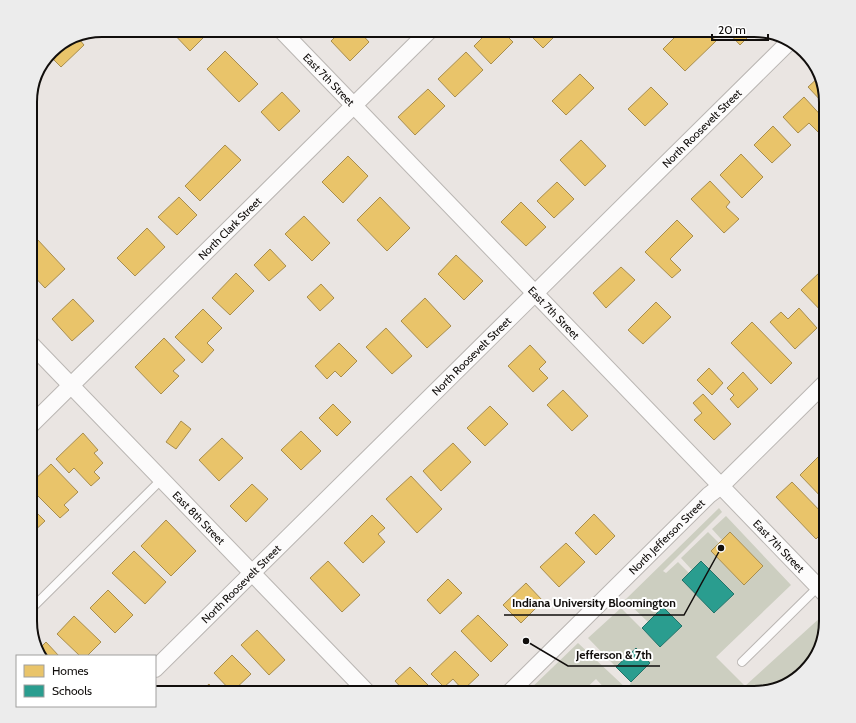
<svg xmlns="http://www.w3.org/2000/svg" width="856" height="723" viewBox="0 0 856 723" font-family="Cabin,sans-serif">
<rect width="100%" height="100%" fill="#eae5e2"/>
<!-- green -->
<polygon fill="#cccec0" points="719,508 722,512 663,571 666,573 678,562 689,573 682,580 715,613 733,594 702,561 692,570 681,558 708,532 719,543 711,551 744,585 763,566 731,533 722,540 712,529 726,516 791,585 716,657 745,686 822,616 826,621 808,669 782,687 754,693 609,693 596,679 581,693 526,693 578,643 628,690 631,682 650,663 636,648 616,667 588,638 621,608 660,647 682,626 663,607 648,622 625,600"/>
<!-- homes -->
<g fill="#e9c46a" stroke="#a88d4e">
<polygon points="170,30 209,30 210,31 190,51"/>
<polygon points="342,30 358,30 369,42 350,61 331,41"/>
<polygon points="490,30 501,30 513,42 491,64 474,46"/>
<polygon points="525,30 555,30 558,33 543,48"/>
<polygon points="682,30 706,30 716,41 685,71 663,49"/>
<polygon points="726,30 755,30 740,45"/>
<polygon points="79,39 84,45 61,67 49,55 54,48"/>
<polygon points="225,51 258,84 239,102 207,69"/>
<polygon points="466,52 483,70 455,97 438,79"/>
<polygon points="580,74 594,88 566,115 552,101"/>
<polygon points="821,75 826,102 824,104 808,87"/>
<polygon points="651,87 668,104 645,126 628,109"/>
<polygon points="428,89 445,106 415,135 398,117"/>
<polygon points="282,92 300,111 279,131 261,112"/>
<polygon points="804,97 826,121 826,125 818,132 809,123 798,133 783,117"/>
<polygon points="773,126 791,145 772,163 754,145"/>
<polygon points="581,140 606,166 585,186 560,160"/>
<polygon points="225,145 241,160 200,201 185,186"/>
<polygon points="741,154 763,177 742,198 720,175"/>
<polygon points="348,156 368,176 343,203 322,182"/>
<polygon points="710,181 730,202 726,207 739,219 724,233 691,199"/>
<polygon points="557,182 574,199 554,218 537,201"/>
<polygon points="179,197 197,215 177,235 158,217"/>
<polygon points="380,197 410,228 387,251 357,220"/>
<polygon points="521,202 546,227 526,246 501,222"/>
<polygon points="304,216 330,243 312,261 285,234"/>
<polygon points="677,220 693,236 670,259 681,270 672,278 645,252"/>
<polygon points="147,228 165,247 135,276 117,258"/>
<polygon points="37,239 65,269 45,288 30,272 30,245"/>
<polygon points="270,249 286,266 269,281 254,265"/>
<polygon points="456,255 483,281 464,300 438,274"/>
<polygon points="621,267 635,280 606,308 593,293"/>
<polygon points="820,272 826,278 826,316 801,290"/>
<polygon points="236,273 254,291 230,315 212,298"/>
<polygon points="321,284 334,298 320,311 307,297"/>
<polygon points="425,298 451,326 427,348 401,321"/>
<polygon points="73,299 94,321 72,341 52,319"/>
<polygon points="656,302 671,317 643,344 628,330"/>
<polygon points="799,308 817,328 795,349 770,322 781,312 788,319"/>
<polygon points="203,309 222,328 207,343 214,350 202,363 175,337"/>
<polygon points="752,322 792,363 771,384 731,343"/>
<polygon points="386,328 412,356 392,374 366,347"/>
<polygon points="164,338 185,360 173,371 179,376 161,394 135,367"/>
<polygon points="339,343 357,361 341,377 335,371 327,379 315,366"/>
<polygon points="530,345 546,362 539,369 548,378 533,392 508,366"/>
<polygon points="709,368 723,383 712,395 697,380"/>
<polygon points="743,372 758,389 738,408 730,399 734,395 727,388"/>
<polygon points="563,390 588,416 572,431 547,405"/>
<polygon points="703,394 731,424 714,440 694,420 702,413 693,403"/>
<polygon points="333,404 351,422 337,436 319,418"/>
<polygon points="490,406 508,424 485,446 467,428"/>
<polygon points="181,421 191,429 176,449 166,442"/>
<polygon points="301,431 321,451 301,470 281,450"/>
<polygon points="83,433 98,450 94,453 103,463 94,472 100,478 91,486 74,468 69,473 56,459"/>
<polygon points="222,438 243,458 219,481 199,460"/>
<polygon points="453,443 471,462 441,491 423,471"/>
<polygon points="824,451 826,453 826,502 800,475"/>
<polygon points="51,464 78,492 64,505 69,510 60,518 30,488 30,484"/>
<polygon points="411,476 442,509 417,533 386,499"/>
<polygon points="792,482 826,517 826,529 816,539 776,497"/>
<polygon points="252,484 268,499 246,522 230,506"/>
<polygon points="30,506 45,521 30,535"/>
<polygon points="594,514 615,536 596,555 575,533"/>
<polygon points="372,515 385,528 378,534 385,542 363,563 344,543"/>
<polygon points="166,520 196,551 171,576 141,546"/>
<polygon points="730,532 763,566 744,585 711,551"/>
<polygon points="566,543 585,562 559,587 540,567"/>
<polygon points="134,551 166,582 145,604 112,573"/>
<polygon points="328,561 360,595 342,612 310,578"/>
<polygon points="448,579 462,593 440,614 427,600"/>
<polygon points="526,583 543,601 521,623 503,605"/>
<polygon points="108,590 133,615 115,633 90,608"/>
<polygon points="478,615 508,645 491,662 461,631"/>
<polygon points="74,616 101,642 87,656 80,656 57,634"/>
<polygon points="257,630 285,660 269,675 241,645"/>
<polygon points="46,642 59,656 40,656 37,651"/>
<polygon points="455,651 479,675 463,690 453,679 444,687 431,674"/>
<polygon points="232,655 251,674 232,692 214,673"/>
<polygon points="410,667 436,693 406,693 395,681"/>
<polygon points="209,684 216,693 199,693"/>
</g>
<!-- schools -->
<g fill="#2a9d8f" stroke="#227268">
<polygon points="701,561 734,594 714,613 682,580"/>
<polygon points="663,607 682,626 660,647 642,628"/>
<polygon points="636,648 650,663 631,682 616,667"/>
</g>
<g fill="none" stroke-linecap="round" stroke-linejoin="round">
<defs>
<g id="lane">
<polyline points="30,610 162,479"/>
<polyline points="742,662 818,587"/>
</g>
<g id="street">
<path id="s1" d="M281,30l545,565"/>
<path id="s2" d="M30,343l338,350"/>
<path id="s3" d="M30,426l400,-396"/>
<path id="s4" d="M155,669l633,-626"/>
<path id="s5" d="M509,693l200,-198 12,-9 105,-104"/>
</g>
</defs>
<!-- lane casing -->
<use href="#lane" stroke="#bab6b3" stroke-width="10"/>
<!-- street casing -->
<use href="#street" stroke="#bab6b3" stroke-width="18"/>
<!-- lane -->
<use href="#lane" stroke="#fcfbfb" stroke-width="8"/>
<!-- street -->
<use href="#street" stroke="#fcfbfb" stroke-width="16"/>
</g>
<g text-anchor="middle" stroke-width="4" stroke-linejoin="round" paint-order="stroke">
<!-- street labels -->
<g font-size="11" fill="#110e0c" stroke="#fff">
<text dy="4" stroke="none"><textPath href="#s1" startOffset="69">East 7th Street</textPath></text>
<text dy="4" stroke="none"><textPath href="#s4" startOffset="769">North Roosevelt Street</textPath></text>
<text dy="4" stroke="none"><textPath href="#s3" startOffset="281">North Clark Street</textPath></text>
<text dy="4" stroke="none"><textPath href="#s1" startOffset="393">East 7th Street</textPath></text>
<text dy="4" stroke="none"><textPath href="#s4" startOffset="445">North Roosevelt Street</textPath></text>
<text dy="4" stroke="none"><textPath href="#s2" startOffset="243">East 8th Street</textPath></text>
<text dy="4" stroke="none"><textPath href="#s5" startOffset="222">North Jefferson Street</textPath></text>
<text dy="4" stroke="none"><textPath href="#s1" startOffset="717">East 7th Street</textPath></text>
<text dy="4" stroke="none"><textPath href="#s4" startOffset="121">North Roosevelt Street</textPath></text>
</g>
</g>
<!-- crop -->
<path d="M0 0H856V723H0ZM102 37H754A65 65 0 0 1 819 102V621A65 65 0 0 1 754 686H102A65 65 0 0 1 37 621V102A65 65 0 0 1 102 37Z" fill="#ececec" fill-rule="evenodd"/>
<path fill="none" stroke="#110e0c" stroke-width="2" d="M102 37H754A65 65 0 0 1 819 102V621A65 65 0 0 1 754 686H102A65 65 0 0 1 37 621V102A65 65 0 0 1 102 37Z"/>
<!-- callouts -->
<path fill="none" stroke="#110e0c" stroke-width="1.5" d="M721 548L684 615H504M526 641L568 666H660"/>
<g fill="#110e0c" stroke="#fff" stroke-width="1.5">
<circle cx="721" cy="548" r="4"/>
<circle cx="526" cy="641" r="4"/>
</g>
<g font-size="12" text-anchor="middle" font-weight="bold" fill="#110e0c" stroke="#fff" stroke-width="4" stroke-linejoin="round" paint-order="stroke">
<text x="594" y="607">Indiana University Bloomington</text>
<text x="614" y="659">Jefferson &amp; 7th</text>
</g>
<!-- legend -->
<rect x="16" y="655" width="140" height="52" fill="#ffffff" stroke="#a09f9e"/>
<rect x="24" y="665" width="20" height="12" fill="#e9c46a" stroke="#a09f9e"/>
<text x="52" y="675" font-size="12" fill="#110e0c">Homes</text>
<rect x="24" y="685" width="20" height="12" fill="#2a9d8f" stroke="#a09f9e"/>
<text x="52" y="695" font-size="12" fill="#110e0c">Schools</text>
<!-- scale -->
<path d="M712 34v6h56v-6" fill="none" stroke="#110e0c" stroke-width="2"/>
<text x="718" y="34" font-size="12" fill="#110e0c" stroke="#ffffff" stroke-width="3" paint-order="stroke">20 m</text>
</svg>
